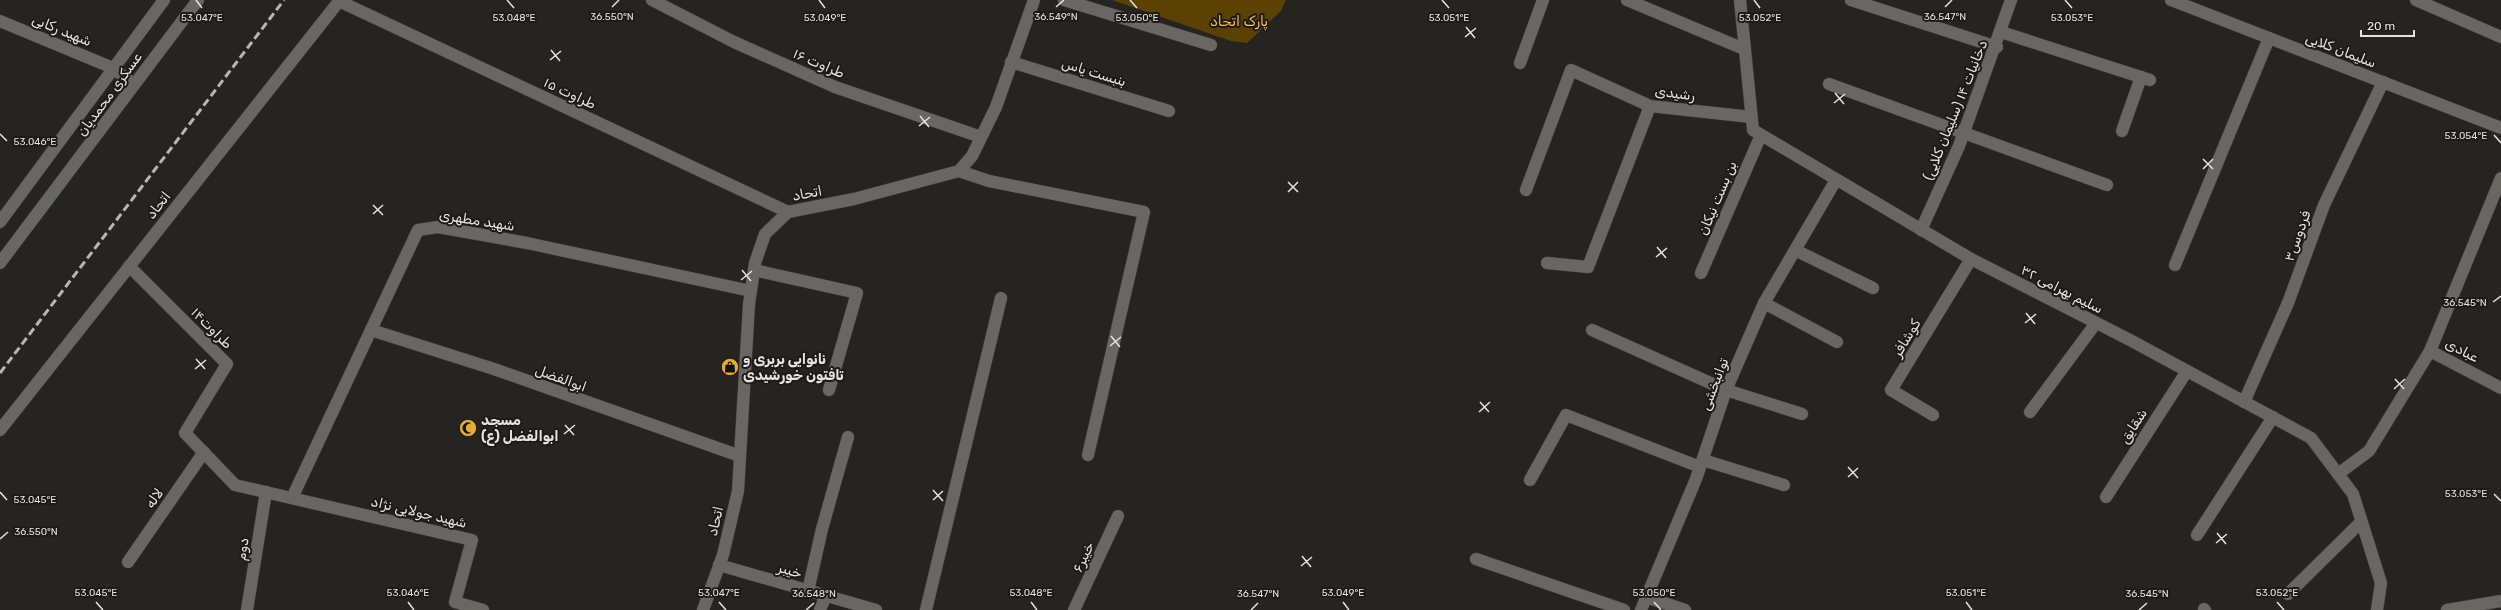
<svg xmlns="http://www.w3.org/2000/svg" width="2501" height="610" viewBox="0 0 2501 610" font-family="Rubik,'Noto Sans Arabic',sans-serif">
<rect width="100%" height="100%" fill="#262420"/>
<!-- green -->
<polygon fill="#5b4103" points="1112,0 1286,0 1281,11 1247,43 1231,41"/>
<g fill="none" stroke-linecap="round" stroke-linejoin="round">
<defs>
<g id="minor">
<polyline points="652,0 734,42 835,87 981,137"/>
<polyline points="1064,0 1211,45"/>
<polyline points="1627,0 1744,49"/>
<polyline points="1740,0 1753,130 1971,259 2130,340 2311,438 2353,494 2381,583 2377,610"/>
<polyline points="1851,0 1997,47"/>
<polyline points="2171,0 2501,128"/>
<polyline points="2416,0 2501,37"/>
<polyline points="339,1 788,212"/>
<polyline points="2001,32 2150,80"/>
<polyline points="1011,62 1169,111"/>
<polyline points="1520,63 1543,0"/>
<polyline points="1829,84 2107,185"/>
<polyline points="2122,131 2141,77"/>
<polyline points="959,171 989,181 1144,212 1088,455"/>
<polyline points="1526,190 1571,70 1650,106 1751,117"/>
<polyline points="1921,230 1959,146 2011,0"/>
<polyline points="1795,250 1873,288"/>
<polyline points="1547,263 1588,267 1650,106"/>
<polyline points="2175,265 2269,38"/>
<polyline points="129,266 227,364 185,433 235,485 472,540 455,602 483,610"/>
<polyline points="754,270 857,293 829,390"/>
<polyline points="1701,273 1761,135"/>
<polyline points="1764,303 1837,342"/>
<polyline points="371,330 494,369 740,456"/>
<polyline points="1592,330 1726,390 1802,414"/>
<polyline points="2430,351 2501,388"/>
<polyline points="2244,402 2288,303 2324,205 2383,82"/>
<polyline points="2030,412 2096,323"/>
<polyline points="1933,415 1891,390 1971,259"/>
<polyline points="0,430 340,0"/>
<polyline points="1703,460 1784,485"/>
<polyline points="2338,474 2369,451 2430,351 2501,178"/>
<polyline points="1530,480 1566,415 1700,467"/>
<polyline points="2106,497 2187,371"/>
<polyline points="292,498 418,230 438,227 527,243 751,291"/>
<polyline points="2197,535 2273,417"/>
<polyline points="1476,559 1624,610"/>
<polyline points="128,562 204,452"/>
<polyline points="719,565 876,610"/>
<polyline points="808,591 822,529 848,437"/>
<polyline points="2288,594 2361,522"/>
<polyline points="1646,597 1685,610"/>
<polyline points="2204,609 2205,610"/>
<polyline points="247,610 266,492"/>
<polyline points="703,610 723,555 738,491 749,304 755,263 765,234 788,212 854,199 959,171 972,156 996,107 1034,0"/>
<polyline points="820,610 826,595"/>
<polyline points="926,610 1001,298"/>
<polyline points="1074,610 1118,516"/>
<polyline points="1641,610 1696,479 1726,390 1764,303 1836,180"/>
<polyline points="2447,610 2501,601"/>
</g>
<g id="secondary">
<polyline points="0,21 113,68 133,84"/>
<polyline points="0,222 164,0"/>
<polyline points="0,263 198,0"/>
</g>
</defs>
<!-- minor casing -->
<use href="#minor" stroke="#42403d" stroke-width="13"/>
<!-- secondary casing -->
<use href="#secondary" stroke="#42403d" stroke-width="13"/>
<!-- minor -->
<use href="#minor" stroke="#696762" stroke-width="12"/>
<!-- secondary -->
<use href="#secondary" stroke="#696762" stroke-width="12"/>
<!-- rail -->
<polyline stroke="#b8b6b3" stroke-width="3" stroke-dasharray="8 4" stroke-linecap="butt" points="0,373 284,0"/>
</g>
<!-- ticks -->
<path fill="none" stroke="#e5e3e0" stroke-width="1.5" d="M196,0l6,8M507,0l7,8M819,0l6,8M1130,0l7,8M1442,0l7,8M1754,0l6,8M2065,0l7,8M612,7l7,-7M1056,7l8,-7M1945,7l7,-7M1466,27l9,11M1465,37l11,-9M551,50l9,11M550,60l11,-9M1835,93l9,11M1834,103l11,-9M920,116l9,11M919,126l11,-9M0,134l7,7M2494,135l7,8M2203,159l10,10M2203,169l10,-10M1288,182l10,10M1288,192l10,-10M373,205l10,10M373,214l10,-9M1657,247l9,11M1656,257l11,-9M742,270l9,11M741,280l11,-9M2493,302l8,-6M2026,313l9,11M2025,323l11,-9M1111,336l9,11M1110,346l11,-9M196,359l9,10M195,369l11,-9M2395,379l9,10M2394,389l11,-10M1480,402l9,10M1479,412l11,-10M565,425l9,10M564,434l11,-9M1848,467l10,11M1848,477l10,-9M933,490l10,11M0,492l7,8M2494,494l7,7M933,500l10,-9M2217,533l9,11M0,539l8,-7M2216,543l11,-9M1302,556l9,11M1301,566l11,-9M96,602l7,8M408,602l6,8M719,602l7,8M1031,602l6,8M1343,602l6,8M1654,602l7,8M1966,602l6,8M2277,602l7,8M806,610l8,-7M1251,610l7,-7M2139,610l8,-7"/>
<!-- icons -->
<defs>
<symbol id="shop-disc" viewBox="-11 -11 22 22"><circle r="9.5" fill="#e5ad35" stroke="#1d1a17"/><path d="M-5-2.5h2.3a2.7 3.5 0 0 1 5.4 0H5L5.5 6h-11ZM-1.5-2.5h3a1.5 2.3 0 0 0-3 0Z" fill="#111"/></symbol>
<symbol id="mosque-disc" viewBox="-11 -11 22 22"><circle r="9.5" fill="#e5ad35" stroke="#1d1a17"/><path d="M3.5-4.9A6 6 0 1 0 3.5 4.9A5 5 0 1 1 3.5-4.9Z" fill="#111"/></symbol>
</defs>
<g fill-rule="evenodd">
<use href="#shop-disc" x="720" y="357" width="20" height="20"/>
<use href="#mosque-disc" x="458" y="418" width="20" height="20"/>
</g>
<g text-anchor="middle" stroke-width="4" stroke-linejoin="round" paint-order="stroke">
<!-- park labels -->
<g font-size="14" fill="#f9bf4b" stroke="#1d1a17">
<text x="1239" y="26">پارک اتحاد</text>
</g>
<!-- street labels -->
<g font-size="14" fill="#e5e3e0" stroke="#1d1a17">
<text transform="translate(62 30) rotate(22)" y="5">شهید رکابی</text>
<text transform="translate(2341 50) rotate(21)" y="5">سلیمان کلایی</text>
<text transform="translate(819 63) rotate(23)" y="5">طراوت ۱۶</text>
<text transform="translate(1094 72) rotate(17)" y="5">بنبست یاس</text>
<text transform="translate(570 93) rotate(25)" y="5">طراوت ۱۵</text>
<text transform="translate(1675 93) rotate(7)" y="5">رشیدی</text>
<text transform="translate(109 94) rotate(-54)" y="5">عسکری محمدیان</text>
<text transform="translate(1955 110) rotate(-68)" y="5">دخانیات ۱۴ (سلیمان کلایی)</text>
<text transform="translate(807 193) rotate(-11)" y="5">اتحاد</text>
<text transform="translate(1717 198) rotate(-67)" y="5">بن بست نیکان</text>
<text transform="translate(158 205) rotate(-52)" y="5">اتحاد</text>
<text transform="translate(477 220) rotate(9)" y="5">شهید مطهری</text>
<text transform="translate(2297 236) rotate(-70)" y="5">فردوس۳</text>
<text transform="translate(2062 289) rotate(27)" y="5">سلیم بهرامی ۳۲</text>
<text transform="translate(212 328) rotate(45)" y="5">طراوت۱۴</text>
<text transform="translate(1906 338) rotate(-59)" y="5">کوشافر</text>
<text transform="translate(2462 350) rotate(27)" y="5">عبادی</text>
<text transform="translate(561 378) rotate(20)" y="5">ابوالفضل</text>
<text transform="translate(1714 384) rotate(-69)" y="5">توانبخشی</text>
<text transform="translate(2133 426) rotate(-57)" y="5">شقایق</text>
<text transform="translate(154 498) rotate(-55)" y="5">لاله</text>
<text transform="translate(419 512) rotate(13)" y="5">شهید جولایی نژاد</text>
<text transform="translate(715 521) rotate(-77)" y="5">اتحاد</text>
<text transform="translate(242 549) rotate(-81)" y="5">دوم</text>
<text transform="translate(1083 557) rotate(-65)" y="5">خیبر۶</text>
<text transform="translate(790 570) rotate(16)" y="5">خیبر</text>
</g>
<!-- poi labels -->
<g font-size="14" font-weight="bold" fill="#e5e3e0" stroke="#1d1a17" text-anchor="start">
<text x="743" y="364">نانوایی بربری و<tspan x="743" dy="16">تافتون خورشیدی</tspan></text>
<text x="481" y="425">مسجد<tspan x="481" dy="16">ابوالفضل (ع)</tspan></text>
</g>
</g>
<g font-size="10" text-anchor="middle" fill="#e5e3e0" stroke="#1d1a17" stroke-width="4" stroke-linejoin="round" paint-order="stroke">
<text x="612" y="20">36.550°N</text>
<text x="1056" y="20">36.549°N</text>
<text x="1945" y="20">36.547°N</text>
<text x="202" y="21">53.047°E</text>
<text x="514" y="21">53.048°E</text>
<text x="825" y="21">53.049°E</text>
<text x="1137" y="21">53.050°E</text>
<text x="1449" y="21">53.051°E</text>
<text x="1760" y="21">53.052°E</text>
<text x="2072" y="21">53.053°E</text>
<text x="2466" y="139">53.054°E</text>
<text x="35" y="145">53.046°E</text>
<text x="2465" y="306">36.545°N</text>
<text x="2466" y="497">53.053°E</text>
<text x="35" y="503">53.045°E</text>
<text x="36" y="535">36.550°N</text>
<text x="96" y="596">53.045°E</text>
<text x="408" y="596">53.046°E</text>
<text x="719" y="596">53.047°E</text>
<text x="1031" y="596">53.048°E</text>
<text x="1343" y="596">53.049°E</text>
<text x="1654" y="596">53.050°E</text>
<text x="1966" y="596">53.051°E</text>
<text x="2277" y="596">53.052°E</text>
<text x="814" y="597">36.548°N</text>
<text x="1258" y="597">36.547°N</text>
<text x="2147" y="597">36.545°N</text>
</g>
<!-- scale -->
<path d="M2361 30v6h53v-6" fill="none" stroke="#e5e3e0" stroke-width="2"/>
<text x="2367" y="30" font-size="12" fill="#e5e3e0" stroke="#1d1a17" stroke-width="3" paint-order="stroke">20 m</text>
</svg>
